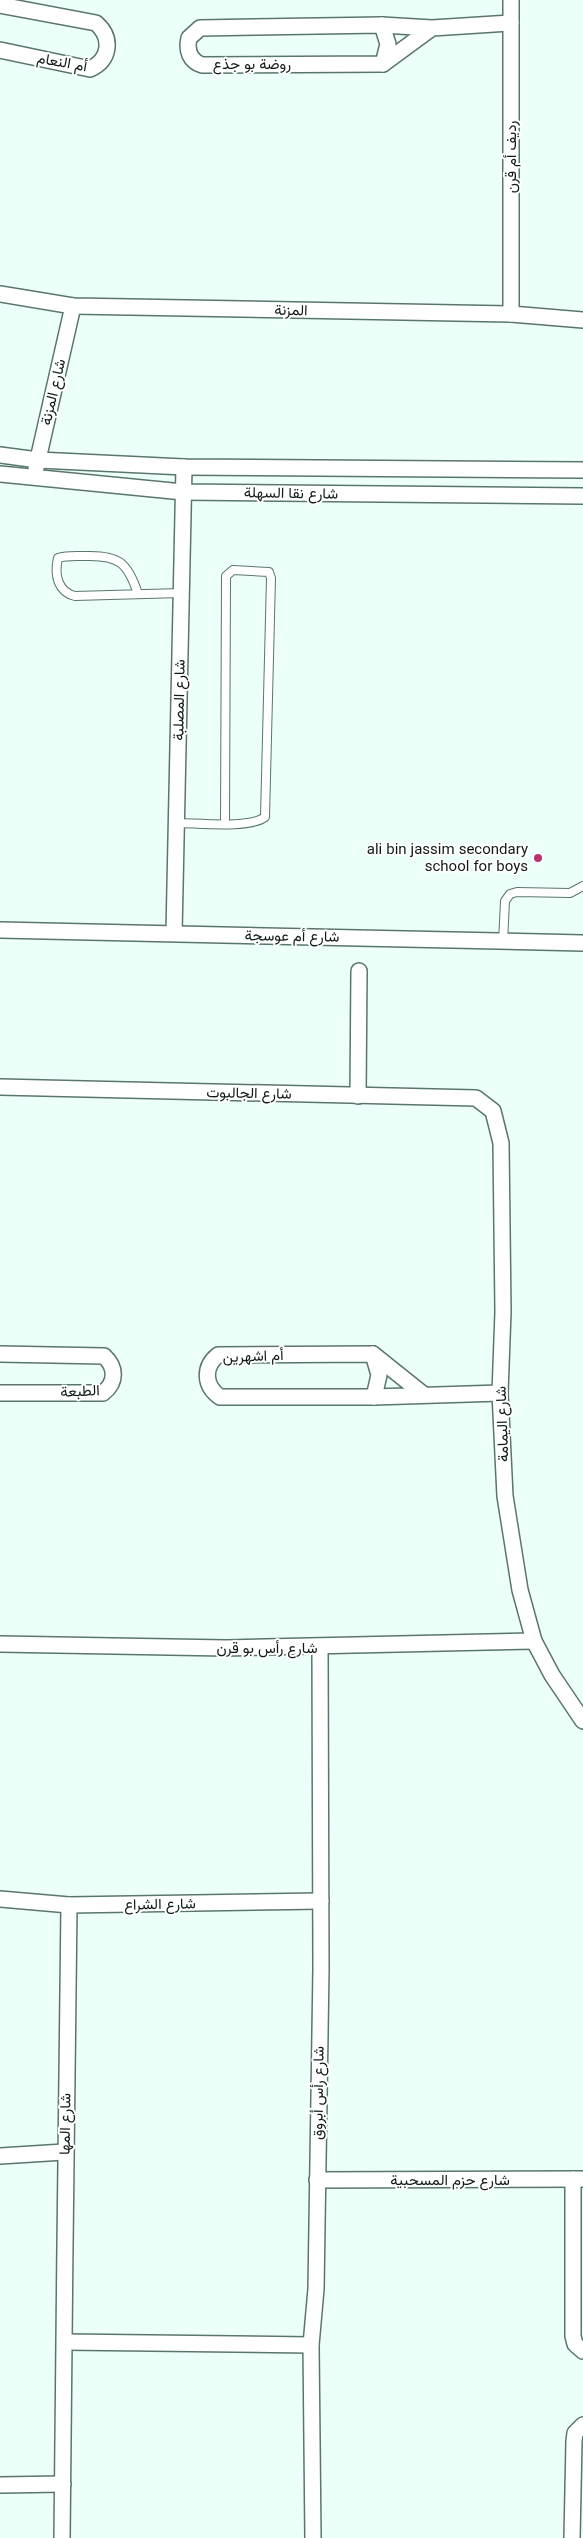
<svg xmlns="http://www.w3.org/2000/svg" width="583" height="2538" viewBox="0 0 583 2538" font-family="Georgia,Vazirmatn,serif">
<rect width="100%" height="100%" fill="#ecfff9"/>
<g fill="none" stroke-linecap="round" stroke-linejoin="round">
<defs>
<g id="service">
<path d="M138,594c-10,-31 -19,-39 -52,-38 -10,0 -19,-1 -28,2 -4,17 0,34 17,38l106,-3"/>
<path d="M176,823c21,0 74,6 89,-6l6,-239 -2,-6 -36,-2 -7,6 -1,248"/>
<polyline points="503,942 505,901 510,894 517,892 570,893 583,886"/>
</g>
<g id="minor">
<path d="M0,5l96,18c17,15 14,37 -6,46l-90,-19"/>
<polyline points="382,25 388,44 383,64"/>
<path d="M432,28l-49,36 -181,1c-12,-4 -16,-14 -13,-27l11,-10 182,-3 50,3 79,-5"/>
<polyline points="0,294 73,306 511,314 583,320"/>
<polyline points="511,314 511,0"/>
<polyline points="0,455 38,460 184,467 583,470"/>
<polyline points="36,468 73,306"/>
<polyline points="0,474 183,492 583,496"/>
<polyline points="0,930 583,943"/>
<polyline points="174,933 184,467"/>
<polyline points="0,1087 476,1098 493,1111 501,1143 503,1312 500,1393 505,1496 520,1590 534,1641 552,1675 583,1721"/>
<polyline points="358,1096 359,971"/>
<path d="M0,1354l104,2c12,11 13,26 -1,37h-103"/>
<polyline points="373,1354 379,1375 374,1397"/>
<path d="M423,1394l-50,-40 -155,1c-15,12 -14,31 2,42h154l126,-4"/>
<polyline points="0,1644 226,1648 534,1641"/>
<polyline points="0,1899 69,1905 321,1901"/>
<polyline points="0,2156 64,2152"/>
<polyline points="573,2179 573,2336 575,2344 583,2351"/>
<polyline points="317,2180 583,2179"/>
<polyline points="65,2342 311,2345"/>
<polyline points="0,2485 63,2484"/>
<path d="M62,2538c3,-211 3,-422 7,-633"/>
<polyline points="313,2538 311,2345 316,2289 321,1969 320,1648"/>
<polyline points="572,2538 574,2441 575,2433 583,2425"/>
</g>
</defs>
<!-- service casing -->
<use href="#service" stroke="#59766e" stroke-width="10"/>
<!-- minor casing -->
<use href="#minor" stroke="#59766e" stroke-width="18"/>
<!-- service -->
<use href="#service" stroke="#fff" stroke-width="8"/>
<!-- minor -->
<use href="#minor" stroke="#fff" stroke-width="15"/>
</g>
<!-- markers -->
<circle fill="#ba3271" stroke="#fff" stroke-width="2" cx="538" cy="858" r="5"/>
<g text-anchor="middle" stroke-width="4" stroke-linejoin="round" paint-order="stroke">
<!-- street labels -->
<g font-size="15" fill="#0f1a17" stroke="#fff">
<text transform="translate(62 62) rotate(10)" y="5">أم النعام</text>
<text x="252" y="69">روضة بو جذع</text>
<text transform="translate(511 157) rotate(-90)" y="5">رديف أم قرن</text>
<text transform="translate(291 310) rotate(1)" y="5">المزنة</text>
<text transform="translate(53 392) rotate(-77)" y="5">شارع المزنة</text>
<text transform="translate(291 493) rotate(1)" y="5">شارع نقا السهلة</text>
<text transform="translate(179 700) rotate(-89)" y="5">شارع المصلبة</text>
<text transform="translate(292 936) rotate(1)" y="5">شارع أم عوسجة</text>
<text transform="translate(249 1093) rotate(1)" y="5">شارع الجالبوت</text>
<text transform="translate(253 1356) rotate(-2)" y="5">أم اشهرين</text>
<text transform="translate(80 1391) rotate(-3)" y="5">الطبعة</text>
<text transform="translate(502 1424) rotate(-92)" y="5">شارع اليمامة</text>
<text x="267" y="1653">شارع رأس بو قرن</text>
<text transform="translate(160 1904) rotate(-1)" y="5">شارع الشراع</text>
<text transform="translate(318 2093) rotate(-89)" y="5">شارع رأس أبروق</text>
<text transform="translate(65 2124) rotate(-89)" y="5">شارع المها</text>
<text x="450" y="2185">شارع حزم المسحبية</text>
</g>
<!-- poi labels -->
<g font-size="15" fill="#0f1a17" stroke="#fff" text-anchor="end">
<text x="528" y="854">ali bin jassim secondary<tspan x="528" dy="17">school for boys</tspan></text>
</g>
</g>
</svg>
